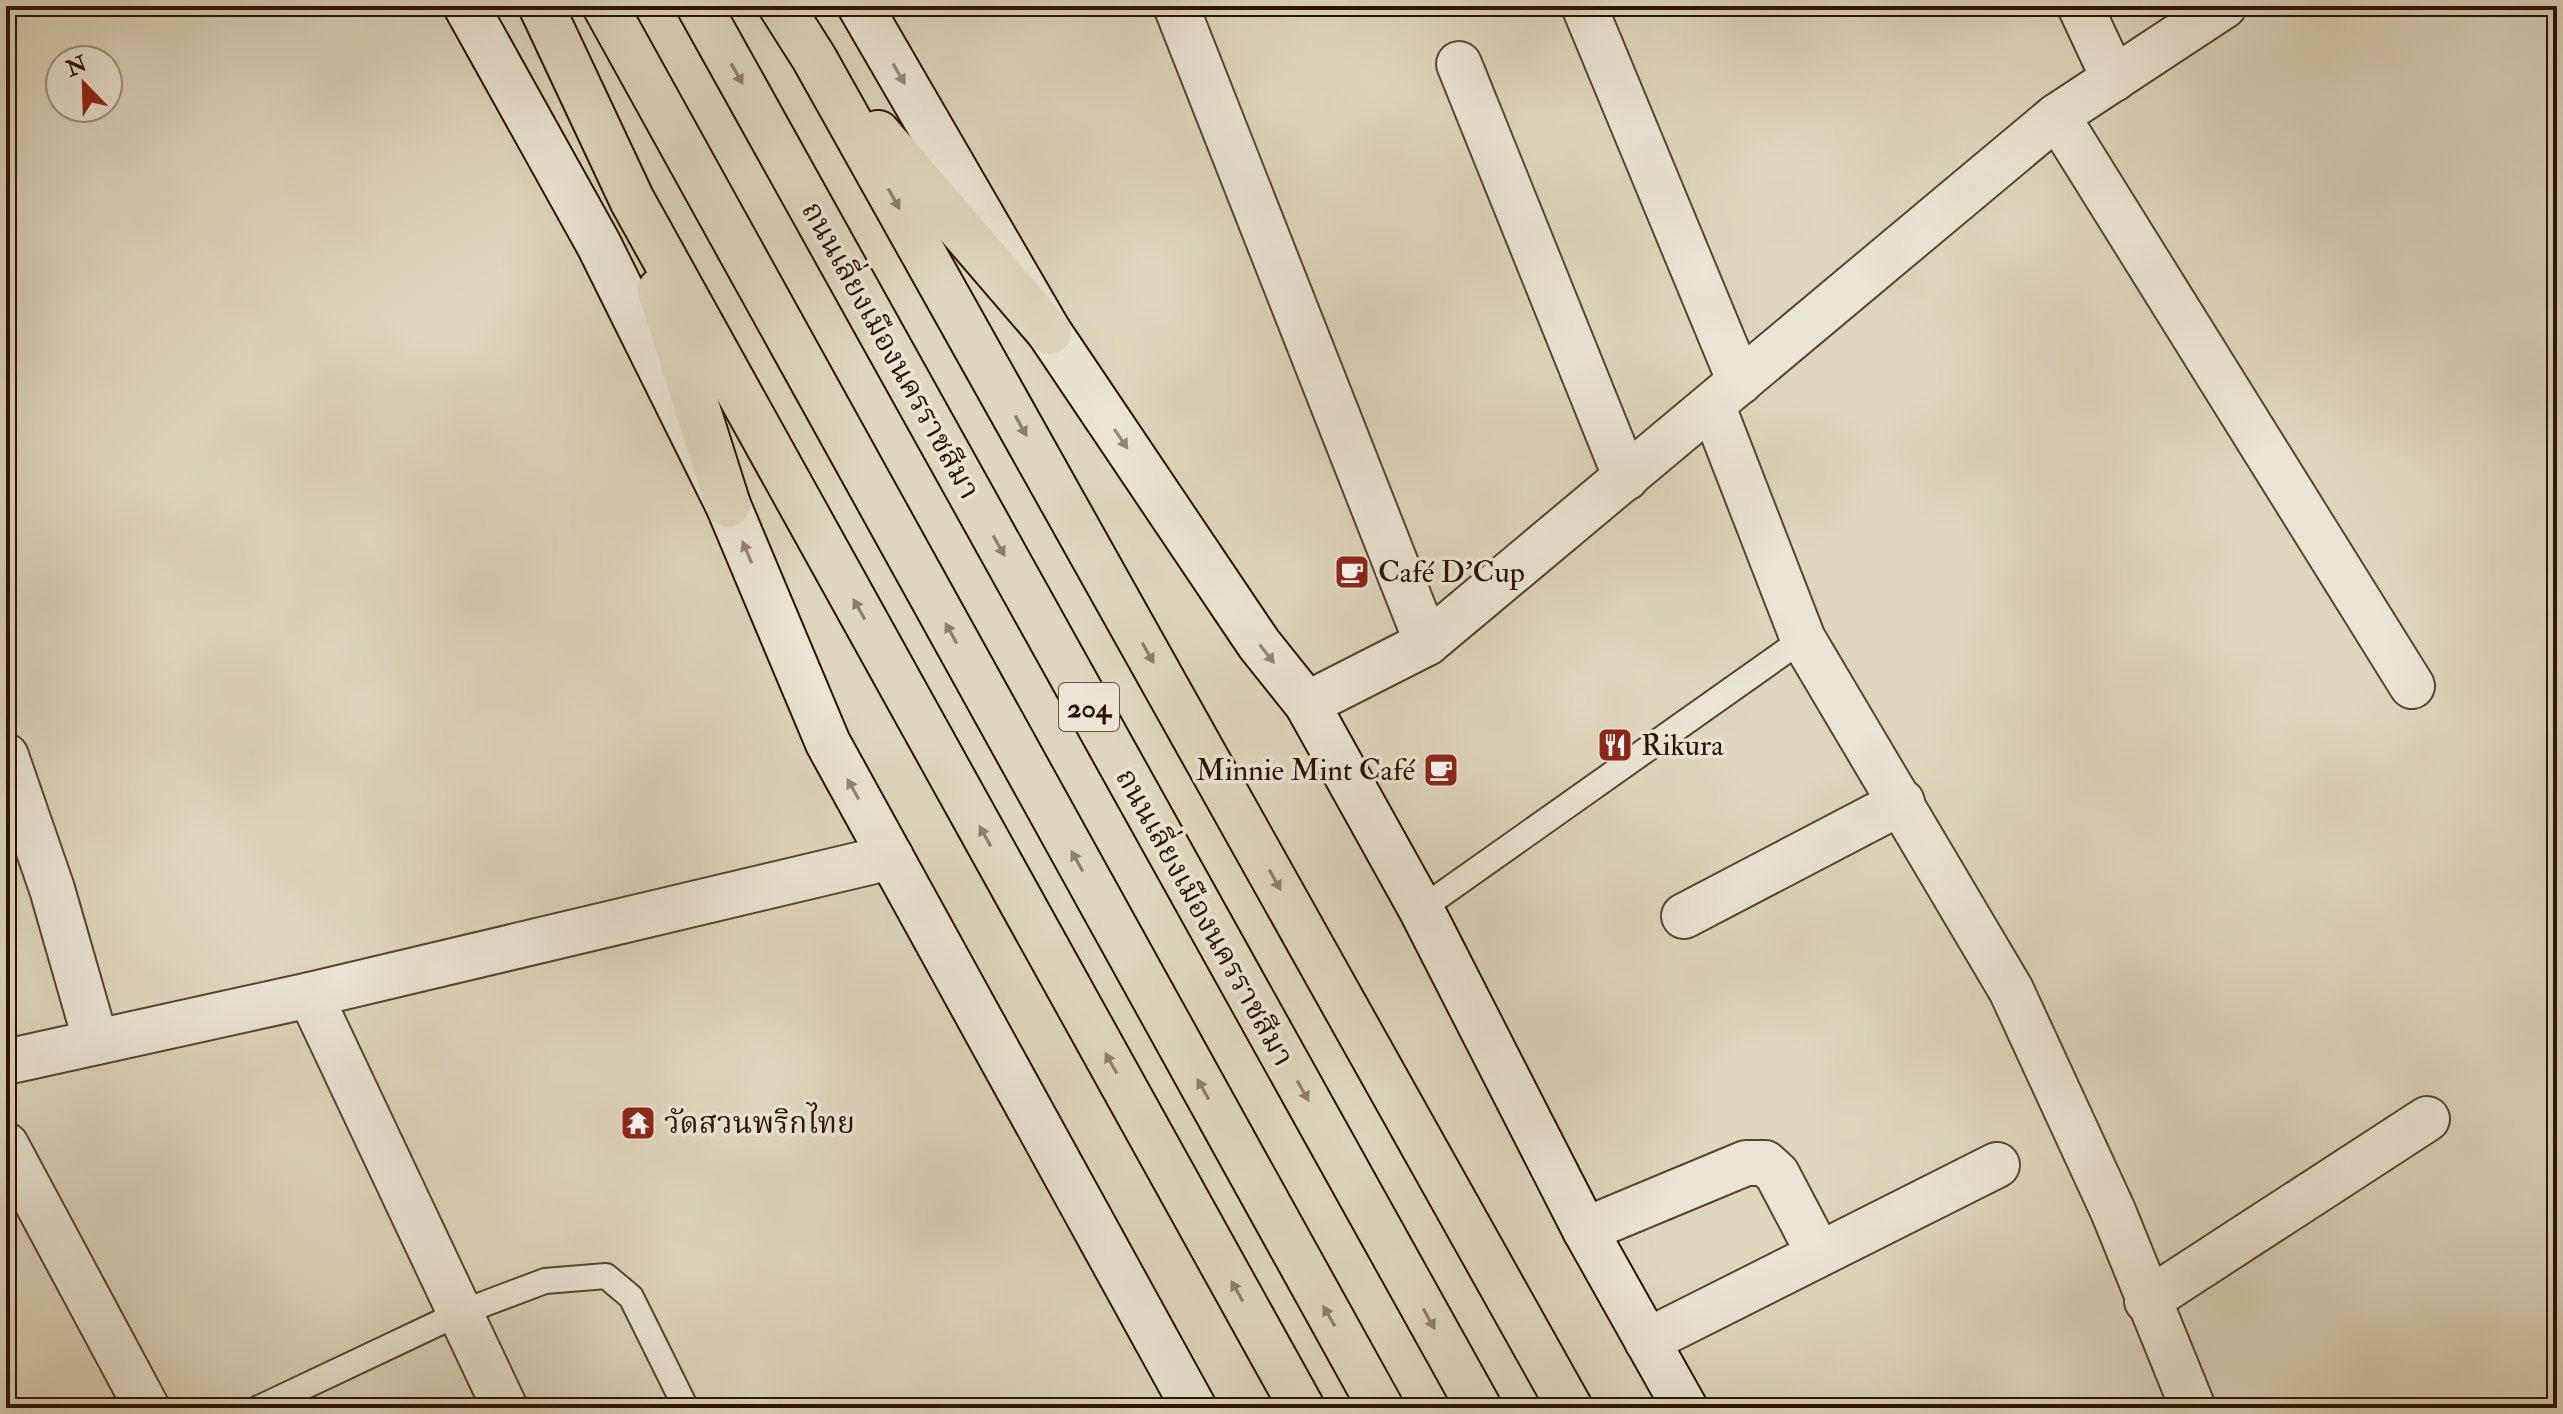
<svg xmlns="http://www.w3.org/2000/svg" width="2563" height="1414" viewBox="0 0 2563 1414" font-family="'IM FELL Double Pica','Noto Serif Thai',serif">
<rect width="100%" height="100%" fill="#ded7bd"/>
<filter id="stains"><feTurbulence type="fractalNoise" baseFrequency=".0025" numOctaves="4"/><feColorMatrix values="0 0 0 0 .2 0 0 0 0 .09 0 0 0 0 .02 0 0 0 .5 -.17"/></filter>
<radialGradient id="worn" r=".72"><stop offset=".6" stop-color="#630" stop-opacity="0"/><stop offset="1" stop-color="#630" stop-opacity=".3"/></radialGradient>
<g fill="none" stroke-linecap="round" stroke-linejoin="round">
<defs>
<g id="service">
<polyline points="1421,909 1803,639"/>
<polyline points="259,1408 460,1313 545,1281 606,1276 631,1297 686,1408"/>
</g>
<g id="minor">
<polyline points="1176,6 1427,643"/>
<polyline points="1584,6 1740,382"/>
<polyline points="2080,6 2114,79"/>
<polyline points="1459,64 1626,478"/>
<polyline points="2057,116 2412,686"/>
<polyline points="1713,407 1803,639 2011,990 2113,1211 2193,1408"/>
<polyline points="6,756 52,889 96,1042"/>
<polyline points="1684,916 1902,802"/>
<polyline points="310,995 505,1408"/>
<polyline points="6,1145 147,1408"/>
<polyline points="1585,1230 1746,1163 1765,1163 1777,1174 1819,1254"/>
<polyline points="2147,1301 2427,1119"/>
<polyline points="1647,1341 1997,1165"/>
</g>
<g id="tertiary">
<polyline points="1307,704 1427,643 2057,116 2224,6"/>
<polyline points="6,1062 310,995 891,857"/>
</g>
<g id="secondary">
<polyline points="466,6 599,245 728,505 828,743 1194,1408"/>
<polyline points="860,6 1049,332 1259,644 1307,704 1421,909 1585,1230 1685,1408"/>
</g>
<g id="trunk">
<polyline points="541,6 632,200 1302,1408"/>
<polyline points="605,6 1381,1408"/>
<polyline points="699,6 1479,1408"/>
<polyline points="781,6 814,58 1570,1408"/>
<polyline points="878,133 1049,332"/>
<polyline points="660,290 728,505"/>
</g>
</defs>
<!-- service casing -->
<use href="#service" stroke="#57452f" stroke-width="28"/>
<!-- minor casing -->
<use href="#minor" stroke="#57452f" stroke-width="48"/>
<!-- tertiary casing -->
<use href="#tertiary" stroke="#57452f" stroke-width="48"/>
<!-- secondary casing -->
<use href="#secondary" stroke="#2a1400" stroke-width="48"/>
<!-- trunk casing -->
<use href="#trunk" stroke="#2a1400" stroke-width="48"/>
<!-- service -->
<use href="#service" stroke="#eae5d4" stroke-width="24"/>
<!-- minor -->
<use href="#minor" stroke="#eae5d4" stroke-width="44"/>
<!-- tertiary -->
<use href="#tertiary" stroke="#eae5d4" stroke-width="44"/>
<!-- secondary -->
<use href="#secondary" stroke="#eae5d4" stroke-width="44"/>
<!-- trunk -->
<use href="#trunk" stroke="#ded7bd" stroke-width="44"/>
</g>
<!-- one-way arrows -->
<defs><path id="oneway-solid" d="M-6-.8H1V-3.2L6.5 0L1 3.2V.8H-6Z" transform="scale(2)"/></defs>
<g fill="#8d7f68">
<use href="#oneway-solid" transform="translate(737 74) rotate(61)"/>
<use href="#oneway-solid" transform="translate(894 199) rotate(61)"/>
<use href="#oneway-solid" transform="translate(1021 426) rotate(61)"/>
<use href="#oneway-solid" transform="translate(999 546) rotate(61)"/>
<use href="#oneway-solid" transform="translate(859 609) rotate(-119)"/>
<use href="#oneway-solid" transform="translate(951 633) rotate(-119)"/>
<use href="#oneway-solid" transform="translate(1148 653) rotate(61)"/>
<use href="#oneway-solid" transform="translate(985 836) rotate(-119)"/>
<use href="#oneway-solid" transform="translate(1077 861) rotate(-119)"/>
<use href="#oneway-solid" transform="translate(1275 880) rotate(61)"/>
<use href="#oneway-solid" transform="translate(1111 1063) rotate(-119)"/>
<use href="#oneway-solid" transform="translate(1203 1089) rotate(-119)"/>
<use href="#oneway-solid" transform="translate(1303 1091) rotate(61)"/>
<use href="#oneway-solid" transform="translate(1237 1291) rotate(-119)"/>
<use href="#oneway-solid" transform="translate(1329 1316) rotate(-120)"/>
<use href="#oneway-solid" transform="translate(1429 1319) rotate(61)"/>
</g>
<g fill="#948775">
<use href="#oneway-solid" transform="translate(899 74) rotate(60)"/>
<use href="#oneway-solid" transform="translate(1121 439) rotate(56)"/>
<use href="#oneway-solid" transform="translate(747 552) rotate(-113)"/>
<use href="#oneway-solid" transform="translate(1267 654) rotate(52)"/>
<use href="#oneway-solid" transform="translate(853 789) rotate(-119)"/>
</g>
<!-- icons -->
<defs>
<symbol id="cafe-square" viewBox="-11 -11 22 22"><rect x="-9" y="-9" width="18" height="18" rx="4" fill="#8f2418" stroke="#eae5d4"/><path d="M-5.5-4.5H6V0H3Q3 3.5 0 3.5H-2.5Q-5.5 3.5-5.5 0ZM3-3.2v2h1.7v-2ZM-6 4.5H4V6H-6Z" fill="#fff"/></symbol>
<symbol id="restaurant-square" viewBox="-11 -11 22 22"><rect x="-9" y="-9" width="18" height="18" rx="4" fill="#8f2418" stroke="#eae5d4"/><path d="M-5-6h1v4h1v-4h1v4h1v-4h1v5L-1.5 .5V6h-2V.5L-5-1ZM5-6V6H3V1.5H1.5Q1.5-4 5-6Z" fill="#fff"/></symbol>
<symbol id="temple-square" viewBox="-11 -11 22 22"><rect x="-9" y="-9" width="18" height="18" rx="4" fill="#8f2418" stroke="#eae5d4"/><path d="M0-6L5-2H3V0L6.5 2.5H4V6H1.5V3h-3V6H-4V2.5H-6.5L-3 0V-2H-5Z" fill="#fff"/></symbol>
</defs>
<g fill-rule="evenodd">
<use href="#cafe-square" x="1332" y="552" width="40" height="40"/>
<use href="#restaurant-square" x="1595" y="725" width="40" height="40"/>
<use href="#cafe-square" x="1421" y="750" width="40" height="40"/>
<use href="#temple-square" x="618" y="1103" width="40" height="40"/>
</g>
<g text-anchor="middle" stroke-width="7" stroke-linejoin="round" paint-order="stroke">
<!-- shield labels -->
<rect fill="#eae5d4" stroke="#645340" stroke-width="2" x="1059" y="683" width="60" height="48" rx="6"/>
<g font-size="28" font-weight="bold" fill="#2a1400">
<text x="1089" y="717">204</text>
</g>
<!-- street labels -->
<g font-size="30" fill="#2a1400" stroke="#eae5d4">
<text transform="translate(891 350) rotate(61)" y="10">ถนนเลี่ยงเมืองนครราชสีมา</text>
<text transform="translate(1205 917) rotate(61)" y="10">ถนนเลี่ยงเมืองนครราชสีมา</text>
</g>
<!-- poi labels -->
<g font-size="30" fill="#2a1400" stroke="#eae5d4" text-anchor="start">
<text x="1378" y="582">Café D'Cup</text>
<text x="1641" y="755">Rikura</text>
<text x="1415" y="780" text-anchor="end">Minnie Mint Café</text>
<text x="664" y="1133">วัดสวนพริกไทย</text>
</g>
</g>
<!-- margin -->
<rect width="2563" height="1414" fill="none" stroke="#ded7bd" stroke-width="32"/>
<rect x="8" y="8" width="2547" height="1398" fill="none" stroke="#2a1400" stroke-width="4"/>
<rect x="16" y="16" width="2531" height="1382" fill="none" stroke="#2a1400" stroke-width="2"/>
<!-- north arrow -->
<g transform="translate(84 84) rotate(337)"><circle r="38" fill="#eae5d4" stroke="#9d917f" stroke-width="2"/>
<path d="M0-6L14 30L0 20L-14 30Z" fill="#8f2418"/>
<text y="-12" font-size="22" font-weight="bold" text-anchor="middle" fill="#2a1400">N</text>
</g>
<rect width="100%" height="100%" filter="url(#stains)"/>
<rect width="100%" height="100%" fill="url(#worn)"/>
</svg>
